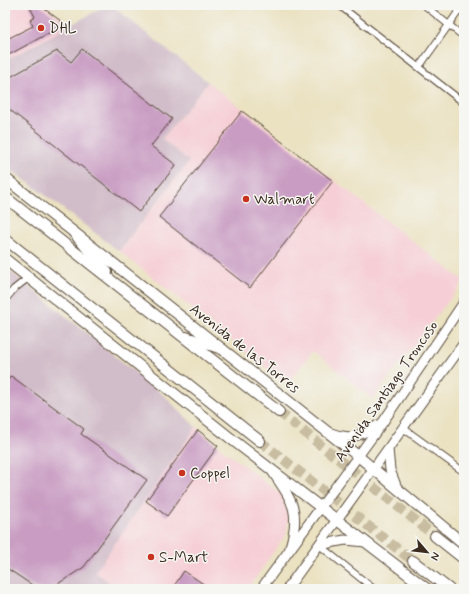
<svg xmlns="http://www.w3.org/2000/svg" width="469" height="594" viewBox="0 0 469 594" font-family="Mynerve,sans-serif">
<rect width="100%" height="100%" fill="#f6f6f2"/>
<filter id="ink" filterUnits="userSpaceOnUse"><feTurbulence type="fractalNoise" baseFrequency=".025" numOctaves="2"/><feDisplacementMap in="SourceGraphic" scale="8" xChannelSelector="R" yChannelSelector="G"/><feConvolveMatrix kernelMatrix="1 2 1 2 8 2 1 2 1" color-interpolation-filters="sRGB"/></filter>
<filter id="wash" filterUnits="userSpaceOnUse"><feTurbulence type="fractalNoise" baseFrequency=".012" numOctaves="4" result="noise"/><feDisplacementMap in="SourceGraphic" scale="16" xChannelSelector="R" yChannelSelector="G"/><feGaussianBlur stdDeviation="0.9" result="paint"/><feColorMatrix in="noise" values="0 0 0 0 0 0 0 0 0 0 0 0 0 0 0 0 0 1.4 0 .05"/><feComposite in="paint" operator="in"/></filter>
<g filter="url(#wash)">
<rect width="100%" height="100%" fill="#ebe2c2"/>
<!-- built -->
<g fill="#f6cfd6">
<polygon points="5,5 43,5 71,25 5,61"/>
<polygon points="208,82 464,281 372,399 313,351 287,384 119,251 189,161 162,139"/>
<polygon points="195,426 218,446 281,494 289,516 286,534 248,589 119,589 94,572"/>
</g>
<!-- industrial -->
<g fill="#d1bdc9">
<polygon points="107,5 111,5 208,82 162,139 189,161 119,251 5,165 5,61"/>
<polygon points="5,267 161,393 196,427 95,572 119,589 5,589"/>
</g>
<g id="blocks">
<!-- building -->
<g fill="#c99dc3">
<polygon points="29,5 39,5 65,24 5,57 5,40 33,26 30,20 35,17"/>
<polygon points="82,49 172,119 151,146 176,165 139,212 5,106 5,80 57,51 71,62"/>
<polygon points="242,111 333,181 250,288 159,217"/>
<polygon points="11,376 84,429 81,434 147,480 84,567 50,589 38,589 5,567 5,384"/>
<polygon points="198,430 218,446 167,516 146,501"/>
<polygon points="184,571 211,589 172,589"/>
</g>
</g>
</g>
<g filter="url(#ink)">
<use href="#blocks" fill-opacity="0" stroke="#554637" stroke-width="1"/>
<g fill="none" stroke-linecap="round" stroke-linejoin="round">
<!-- trunk-tunnel -->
<g stroke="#c8bda1" stroke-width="10" stroke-dasharray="10 5" stroke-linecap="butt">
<polyline points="279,412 435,536"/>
<polyline points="260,441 413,561"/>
</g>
<defs>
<g id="minor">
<polyline points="339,5 464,103"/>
<polyline points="424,5 464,37"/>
<polyline points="419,67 463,5"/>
<polyline points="5,300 14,289 28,278"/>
<polyline points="403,428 464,472"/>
<polyline points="319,545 374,589"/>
</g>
<g id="secondary">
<path d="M331,433c19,8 31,2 47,-8"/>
<polyline points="388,449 390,470 397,488"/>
<path d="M272,471c20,30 29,39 18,76"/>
<polyline points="319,545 345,540 366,542"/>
<polyline points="261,589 383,422 464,302"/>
<polyline points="287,589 464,343"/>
</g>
<g id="primary">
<polyline points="5,178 358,456 464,544"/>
<polyline points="5,259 234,441 427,589"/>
</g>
<g id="trunk">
<polyline points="5,197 279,412"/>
<polyline points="74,233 107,272"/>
<polyline points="5,239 260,441"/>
<polyline points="186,337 222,349"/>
<polyline points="435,536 464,559"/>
<polyline points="413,561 449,589"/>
</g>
</defs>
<!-- minor casing -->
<use href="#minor" stroke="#554637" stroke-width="8"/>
<!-- secondary casing -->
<use href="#secondary" stroke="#554637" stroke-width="11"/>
<!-- primary casing -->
<use href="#primary" stroke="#554637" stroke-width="12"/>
<!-- trunk casing -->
<use href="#trunk" stroke="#554637" stroke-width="12"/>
<!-- minor -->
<use href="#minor" stroke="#fff" stroke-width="6"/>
<!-- secondary -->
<use href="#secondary" stroke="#fff" stroke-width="9"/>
<!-- primary -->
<use href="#primary" stroke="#fff" stroke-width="10"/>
<!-- trunk -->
<use href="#trunk" stroke="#fff" stroke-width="10"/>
</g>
</g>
<!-- markers -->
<g fill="#c8321e" stroke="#f6f6f2" stroke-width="1.5">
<circle cx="41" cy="28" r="4"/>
<circle cx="246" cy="199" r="4"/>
<circle cx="182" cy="473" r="4"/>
<circle cx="151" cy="557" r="4"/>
</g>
<g text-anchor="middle" stroke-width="3" stroke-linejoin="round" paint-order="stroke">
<!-- poi labels -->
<g font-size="15" fill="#3b2a1e" stroke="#f6f6f2" text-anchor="start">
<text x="49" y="33">DHL</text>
<text x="254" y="204">Walmart</text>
<text x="190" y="478">Coppel</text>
<text x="159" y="562">S-Mart</text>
</g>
<!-- street labels -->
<g font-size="15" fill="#3b2a1e" stroke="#f6f6f2">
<text transform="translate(245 348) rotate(38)" y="5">Avenida de las Torres</text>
<text transform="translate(386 391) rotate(-55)" y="5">Avenida Santiago Troncoso</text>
</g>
</g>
<!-- margin -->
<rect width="469" height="594" fill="none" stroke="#f6f6f2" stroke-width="20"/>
<!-- north arrow -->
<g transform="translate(427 552) rotate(118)" stroke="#f6f6f2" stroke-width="3" paint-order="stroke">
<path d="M0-3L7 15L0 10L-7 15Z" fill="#3b2a1e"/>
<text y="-6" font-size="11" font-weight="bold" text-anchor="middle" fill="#3b2a1e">N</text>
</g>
</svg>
